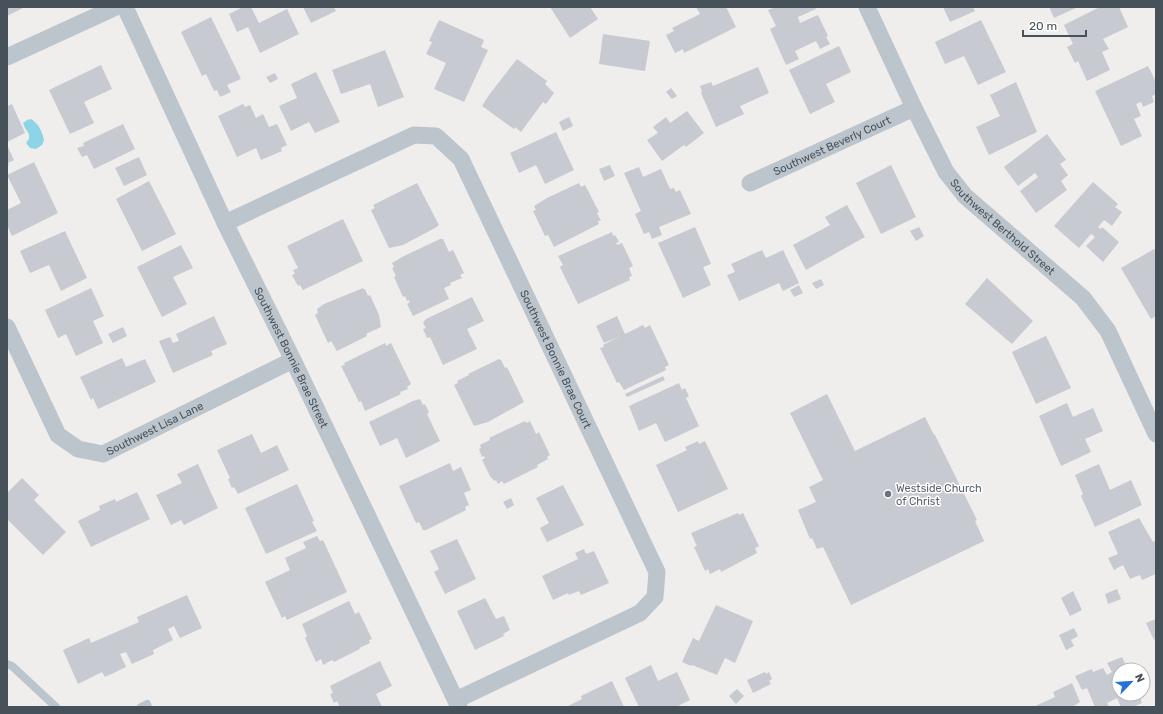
<svg xmlns="http://www.w3.org/2000/svg" width="1163" height="714" viewBox="0 0 1163 714" font-family="Rubik,sans-serif">
<rect width="100%" height="100%" fill="#f0eded"/>
<!-- water -->
<path fill="#8dd5e6" d="M31,119c8,5 11,12 13,21l-2,5 -6,4 -6,-1 -4,-5 3,-4v-5l-4,-6 -2,-5 4,-3z"/>
<!-- building -->
<g fill="#c7cad0">
<polygon points="7,7 25,7 7,16"/>
<polygon points="243,7 251,7 259,23 287,9 299,34 260,53 248,27 237,32 229,14"/>
<polygon points="303,7 334,7 336,11 311,23"/>
<polygon points="550,7 590,7 598,19 570,38"/>
<polygon points="696,7 726,7 736,27 684,53 683,49 675,53 666,35 674,31 672,28 700,14"/>
<polygon points="776,7 815,7 816,9 798,17 800,23 818,15 828,36 826,37 830,44 820,49 816,41 795,51 799,59 786,65 770,29 776,26 768,10"/>
<polygon points="943,7 973,7 975,11 950,22"/>
<polygon points="1049,7 1078,7 1054,18"/>
<polygon points="1100,7 1119,7 1128,27 1103,39 1109,49 1102,52 1110,70 1087,81 1078,61 1075,63 1067,47 1073,44 1064,25"/>
<polygon points="211,17 241,79 227,85 231,92 220,97 217,90 214,91 206,74 202,76 181,32"/>
<polygon points="439,20 484,40 481,47 488,50 464,102 434,89 446,63 426,54 432,42 429,41"/>
<polygon points="981,20 1006,72 978,85 964,56 945,64 935,42"/>
<polygon points="603,34 650,41 645,71 599,64"/>
<polygon points="839,46 851,72 826,84 835,102 810,114 789,70"/>
<polygon points="385,50 404,97 378,107 370,84 341,94 332,70"/>
<polygon points="517,59 547,81 545,84 554,93 546,104 543,102 521,132 515,127 514,129 482,106 489,95"/>
<polygon points="101,65 112,89 84,102 94,123 70,134 49,90"/>
<polygon points="1148,66 1156,82 1156,94 1152,96 1154,102 1143,107 1141,102 1136,104 1141,116 1134,119 1142,136 1121,146 1095,91"/>
<polygon points="758,67 769,93 740,106 744,114 716,127 701,93 702,92 700,86 711,82 713,86"/>
<polygon points="316,72 340,122 315,133 309,122 291,131 279,106 297,98 291,84"/>
<polygon points="275,73 278,79 270,83 266,77"/>
<polygon points="1016,82 1037,132 989,155 976,127 1000,116 990,95"/>
<polygon points="671,88 677,96 672,99 666,92"/>
<polygon points="12,104 25,133 7,142 7,106"/>
<polygon points="243,104 245,107 250,105 256,118 263,114 269,127 277,124 287,145 281,148 282,151 261,160 256,148 237,157 218,116"/>
<polygon points="687,111 704,133 686,147 684,145 662,161 647,140 658,133 653,127 666,117 670,123"/>
<polygon points="569,117 573,126 563,131 559,122"/>
<polygon points="123,124 135,149 94,169 87,155 82,157 77,148 84,146 83,143"/>
<polygon points="556,132 574,170 545,184 536,165 519,173 510,153"/>
<polygon points="1047,134 1066,160 1060,164 1068,175 1061,181 1067,190 1036,213 1020,191 1038,177 1035,173 1018,186 1004,167"/>
<polygon points="7,145 14,160 8,163 9,165 7,165"/>
<polygon points="139,157 147,175 124,186 115,168"/>
<polygon points="34,162 58,213 12,236 7,225 7,210 21,203 7,175"/>
<polygon points="610,165 615,176 604,181 599,169"/>
<polygon points="891,165 916,217 881,234 856,183"/>
<polygon points="639,167 643,177 661,169 670,189 674,188 676,192 680,190 691,214 659,227 662,235 652,239 649,232 644,234 635,214 641,211 624,173"/>
<polygon points="149,181 176,234 142,251 116,199"/>
<polygon points="1093,182 1118,204 1115,207 1122,212 1112,226 1104,220 1098,227 1101,229 1102,227 1119,242 1103,262 1086,246 1095,237 1091,234 1079,248 1054,226"/>
<polygon points="417,183 439,225 435,228 403,245 389,248 371,210 375,208 373,205"/>
<polygon points="579,183 581,187 585,185 599,212 597,213 601,221 598,221 599,224 554,247 548,235 545,236 533,211 536,210 534,206 547,198"/>
<polygon points="847,205 865,237 806,270 793,245 830,225 825,217"/>
<polygon points="343,219 363,261 303,290 300,285 298,286 292,275 295,274 293,270 298,268 287,246"/>
<polygon points="695,227 711,264 703,267 711,285 683,298 658,243"/>
<polygon points="919,227 924,236 916,241 910,231"/>
<polygon points="65,231 87,278 61,291 49,265 30,273 20,251"/>
<polygon points="612,232 613,236 615,235 619,242 616,243 617,245 622,243 633,266 629,268 632,276 629,277 630,280 578,304 560,267 563,265 558,256"/>
<polygon points="440,239 443,239 449,252 453,250 464,273 460,275 462,278 450,283 451,285 444,288 449,299 413,316 407,304 410,302 409,300 407,301 405,296 403,297 394,277 396,276 392,268 394,267 392,263 402,257"/>
<polygon points="181,245 193,268 173,277 187,304 162,317 137,267"/>
<polygon points="1154,249 1156,252 1156,316 1151,319 1121,268"/>
<polygon points="762,250 766,258 783,250 799,283 783,291 779,283 739,301 727,275 735,272 731,264"/>
<polygon points="987,278 1033,321 1012,344 965,304"/>
<polygon points="821,279 824,285 816,289 812,283"/>
<polygon points="799,285 803,293 794,297 790,290"/>
<polygon points="91,288 104,316 93,321 103,343 76,356 66,334 58,338 45,310"/>
<polygon points="363,288 363,289 365,289 368,296 370,295 379,315 381,327 366,334 367,336 337,351 331,341 328,343 315,315 318,313 317,309 324,304"/>
<polygon points="472,297 484,321 467,329 477,349 443,365 430,337 427,338 423,329 426,328 423,323 426,319"/>
<polygon points="214,316 227,344 211,351 213,355 173,373 159,341 170,337 173,343 179,341 176,334"/>
<polygon points="617,316 625,334 643,325 645,328 650,325 669,365 665,367 666,370 624,390 619,382 617,383 600,348 604,347 603,345 620,336 604,343 596,326"/>
<polygon points="123,327 127,336 113,343 108,334"/>
<polygon points="1046,336 1071,388 1036,404 1012,352"/>
<polygon points="385,343 386,346 391,343 411,384 407,387 408,389 400,392 401,394 365,411 361,401 359,402 341,366 345,365 344,363"/>
<polygon points="122,358 126,367 145,359 156,382 98,409 93,398 91,400 80,377"/>
<polygon points="499,359 501,360 505,368 507,367 524,402 488,422 474,426 454,385 458,383 457,381 469,375 468,374"/>
<polygon points="663,376 665,380 627,397 625,394"/>
<polygon points="679,383 682,390 685,388 689,396 686,398 699,426 665,442 656,423 639,431 629,406"/>
<polygon points="827,394 855,451 925,417 934,435 935,435 977,520 975,521 984,541 851,605 823,547 817,549 812,538 810,539 798,510 816,502 809,487 823,480 790,413"/>
<polygon points="420,399 423,405 425,404 429,412 427,414 440,441 406,458 397,438 380,446 369,422 413,401"/>
<polygon points="1067,403 1073,417 1093,408 1103,431 1085,439 1091,452 1061,466 1039,416"/>
<polygon points="525,421 526,423 530,421 536,434 539,432 550,455 547,457 548,459 537,465 538,467 504,484 502,481 498,484 496,480 494,481 492,478 491,478 482,460 485,458 484,456 482,457 479,449 481,448 480,445 490,440 489,438"/>
<polygon points="252,434 261,453 277,445 289,470 238,494 234,487 232,488 228,479 230,478 217,450"/>
<polygon points="698,441 699,444 705,441 728,489 678,512 656,465 687,450 685,447"/>
<polygon points="450,463 453,471 461,467 471,490 464,493 469,505 465,507 466,510 426,530 423,530 419,522 416,523 399,486"/>
<polygon points="198,464 218,508 184,525 181,520 171,525 156,495 182,483 177,474"/>
<polygon points="1099,464 1110,490 1131,480 1142,505 1095,527 1081,496 1083,494 1075,475"/>
<polygon points="22,478 39,495 34,500 66,532 43,555 7,519 7,493"/>
<polygon points="297,484 314,521 312,522 317,531 266,554 245,508"/>
<polygon points="563,485 584,525 547,542 540,528 549,523 536,498"/>
<polygon points="137,492 150,519 91,547 78,521 100,510 99,506 115,499 116,502"/>
<polygon points="511,498 514,505 507,509 503,502"/>
<polygon points="738,513 739,515 743,513 759,546 755,548 757,553 721,572 720,569 710,574 708,569 705,571 694,547 697,546 691,533"/>
<polygon points="1139,518 1153,542 1155,541 1156,544 1156,574 1142,580 1140,575 1130,579 1123,565 1114,570 1108,558 1118,554 1108,532"/>
<polygon points="317,536 320,541 323,540 347,592 287,620 285,616 282,618 265,582 290,570 285,558 306,548 303,542"/>
<polygon points="457,539 476,579 445,594 434,572 439,569 430,551"/>
<polygon points="584,549 586,554 594,551 609,583 581,595 579,591 569,595 568,593 553,600 542,576 578,559 575,553"/>
<polygon points="1117,589 1121,599 1108,604 1105,594"/>
<polygon points="1073,591 1082,610 1070,616 1061,598"/>
<polygon points="187,595 202,628 180,638 174,626 168,629 173,640 153,650 154,654 132,664 126,652 120,654 126,667 105,677 102,672 78,684 63,650 89,638 91,643 139,622 137,617"/>
<polygon points="485,598 496,619 504,616 510,630 503,634 504,636 475,650 457,611"/>
<polygon points="349,601 355,614 359,612 372,639 369,640 370,643 359,648 360,649 334,662 332,660 323,665 321,659 316,662 305,638 307,636 302,624"/>
<polygon points="716,605 753,621 735,663 725,658 717,675 692,665 691,666 682,662 693,638 699,641"/>
<polygon points="1156,619 1156,639 1154,640 1146,623"/>
<polygon points="1074,628 1078,636 1071,640 1074,646 1066,650 1059,635"/>
<polygon points="1122,657 1128,670 1119,670 1119,694 1139,694 1142,703 1132,707 1121,707 1117,698 1107,703 1109,707 1095,707 1087,688 1082,690 1075,676 1092,669 1093,672 1103,668 1107,675 1112,672 1107,663"/>
<polygon points="380,661 392,686 376,694 382,707 340,707 337,701 334,703 330,694 333,693 330,686"/>
<polygon points="651,665 658,681 677,672 690,700 676,707 639,707 625,678"/>
<polygon points="765,672 766,674 769,672 772,679 769,681 771,684 753,693 747,680"/>
<polygon points="612,681 624,707 569,707 568,706 582,699 581,696"/>
<polygon points="1072,683 1080,702 1072,707 1033,707 1055,697 1053,692"/>
<polygon points="737,689 744,696 736,704 729,696"/>
</g>
<g fill="none" stroke-linecap="round" stroke-linejoin="round">
<!-- lane -->
<g stroke="#bcc5cc" stroke-width="8">
<polyline points="7,664 12,666 56,707"/>
<polyline points="141,707 147,704 148,707"/>
</g>
<!-- street -->
<g stroke="#bcc5cc" stroke-width="17">
<path id="s1" d="M125,7l100,216 68,137 166,347"/>
<path id="s2" d="M867,7l47,101 32,64 19,24 118,102 25,33 48,103"/>
<polyline points="7,57 116,7"/>
<path id="s3" d="M750,183l164,-75"/>
<path id="s4" d="M225,223l189,-88 22,1 25,23 196,413 -2,25 -15,16 -184,87"/>
<path id="s5" d="M7,327l51,108 20,14 25,5 190,-94"/>
</g>
</g>
<!-- markers -->
<circle fill="#6b7280" stroke="#fff" stroke-width="1.5" cx="888" cy="494" r="4"/>
<g text-anchor="middle" stroke-width="3" stroke-linejoin="round" paint-order="stroke">
<!-- street labels -->
<g font-size="11" fill="#47515a" stroke="#fff">
<text dy="4" stroke="none"><textPath href="#s3" startOffset="90">Southwest Beverly Court</textPath></text>
<text dy="4" stroke="none"><textPath href="#s2" startOffset="262">Southwest Berthold Street</textPath></text>
<text dy="4" stroke="none"><textPath href="#s1" startOffset="388">Southwest Bonnie Brae Street</textPath></text>
<text dy="4" stroke="none"><textPath href="#s4" startOffset="486">Southwest Bonnie Brae Court</textPath></text>
<text dy="4" stroke="none"><textPath href="#s5" startOffset="227">Southwest Lisa Lane</textPath></text>
</g>
<!-- worship labels -->
<g font-size="11" fill="#5b616d" stroke="#fff" text-anchor="start">
<text x="896" y="492">Westside Church<tspan x="896" dy="13">of Christ</tspan></text>
</g>
</g>
<!-- border -->
<rect width="1163" height="714" fill="none" stroke="#47515a" stroke-width="16"/>
<!-- north arrow -->
<g transform="translate(1131 682) rotate(65)"><circle r="19" fill="#ffffff" stroke="#b5b9bd"/>
<path d="M0-3L7 15L0 10L-7 15Z" fill="#2372d4"/>
<text y="-6" font-size="11" font-weight="bold" text-anchor="middle" fill="#47515a">N</text>
</g>
<!-- scale -->
<path d="M1023 30v6h63v-6" fill="none" stroke="#47515a" stroke-width="2"/>
<text x="1029" y="30" font-size="12" fill="#47515a" stroke="#ffffff" stroke-width="3" paint-order="stroke">20 m</text>
</svg>
